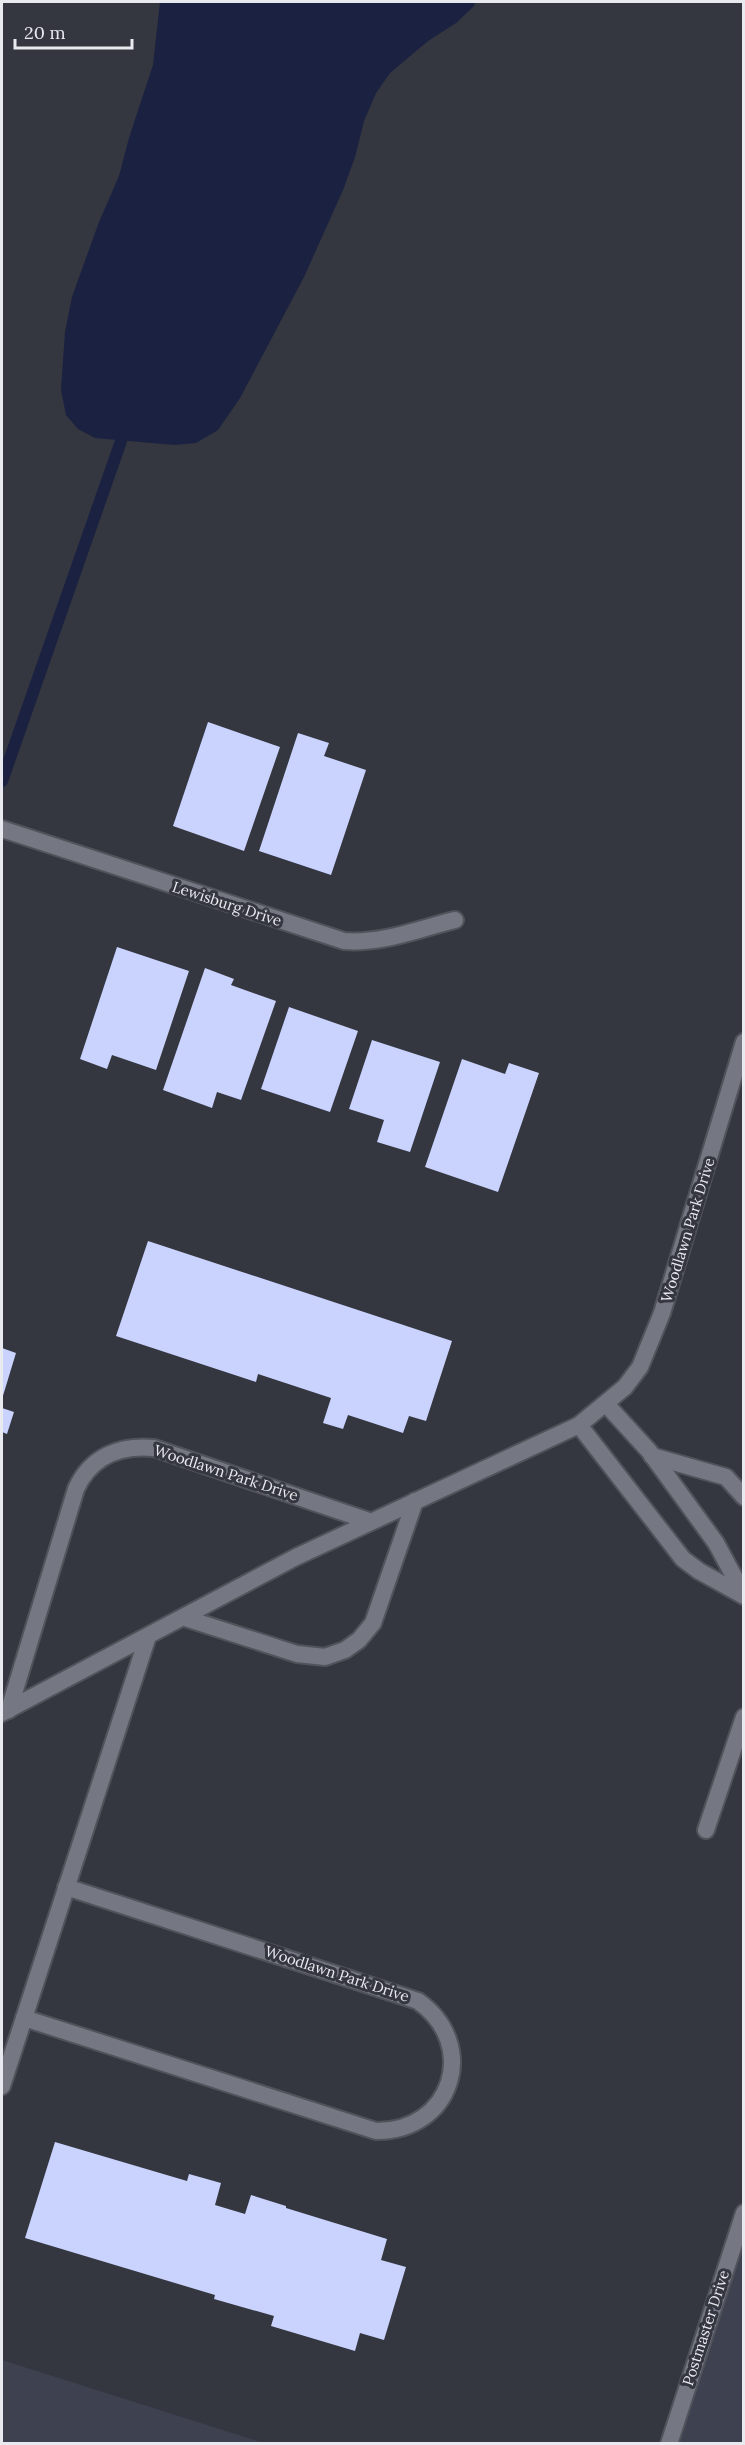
<svg xmlns="http://www.w3.org/2000/svg" width="745" height="2445" viewBox="0 0 745 2445" font-family="Lora,serif">
<rect width="100%" height="100%" fill="#343640"/>
<!-- built -->
<g fill="#3e4150">
<polygon points="743,2234 743,2443 677,2443"/>
<polygon points="2,2360 264,2443 2,2443"/>
</g>
<!-- water -->
<polygon fill="#1b2140" points="160,2 475,2 474,6 456,23 428,41 390,73 376,93 364,121 355,157 343,190 304,277 240,398 218,430 196,443 174,445 95,438 78,429 66,415 61,390 65,332 72,297 99,222 119,176 129,138 153,65"/>
<g fill="none" stroke-linecap="round" stroke-linejoin="round">
<!-- stream -->
<polyline stroke="#1b2140" stroke-width="12" points="2,781 121,441"/>
</g>
<!-- building -->
<g fill="#c9d3fd">
<polygon points="208,722 280,747 244,851 173,826"/>
<polygon points="298,733 329,743 324,756 366,770 331,875 259,851"/>
<polygon points="117,947 189,971 156,1070 112,1055 107,1069 80,1059"/>
<polygon points="205,968 234,979 231,985 276,1001 241,1100 217,1092 212,1108 163,1090"/>
<polygon points="289,1007 358,1031 330,1112 261,1089"/>
<polygon points="372,1040 440,1062 410,1152 377,1142 384,1120 349,1109"/>
<polygon points="462,1059 505,1074 509,1063 539,1073 498,1192 425,1167"/>
<polygon points="148,1241 452,1341 426,1421 409,1416 403,1433 348,1415 343,1429 323,1423 331,1398 258,1374 256,1382 116,1336"/>
<polygon points="2,1348 16,1353 2,1399"/>
<polygon points="2,1408 14,1412 7,1434 2,1432"/>
<polygon points="55,2142 187,2181 189,2174 221,2183 215,2205 245,2214 251,2195 286,2206 286,2208 387,2239 381,2260 406,2267 384,2340 360,2333 355,2351 271,2326 274,2316 214,2299 215,2295 25,2238"/>
</g>
<g fill="none" stroke-linecap="round" stroke-linejoin="round">
<defs>
<g id="minor">
<path d="M2,829l342,112c38,3 74,-12 111,-21"/>
<polyline points="606,1404 649,1451 716,1543 744,1595"/>
<polyline points="579,1425 683,1559 699,1571 744,1596"/>
<polyline points="652,1456 726,1477 744,1497"/>
<polyline points="185,1618 297,1654 325,1657 345,1650 359,1640 373,1623 415,1501"/>
<path d="M9,1710l67,-221c15,-33 44,-44 78,-41l215,73"/>
<polyline points="2,1713 296,1557 579,1425 625,1387 640,1367 662,1313 744,1042"/>
<polyline points="706,1830 744,1717"/>
<path d="M24,2018l352,113c76,1 104,-86 42,-130l-352,-114"/>
<polyline points="2,2086 148,1636"/>
<polyline points="669,2444 744,2213"/>
</g>
</defs>
<!-- minor casing -->
<use href="#minor" stroke="#51535b" stroke-width="20"/>
<!-- minor -->
<use href="#minor" stroke="#757883" stroke-width="16"/>
</g>
<g text-anchor="middle" stroke-width="6" stroke-linejoin="round" paint-order="stroke">
<!-- street labels -->
<g font-size="15" fill="#e9eaf0" stroke="#343640">
<text transform="translate(227 904) rotate(18)" y="5">Lewisburg Drive</text>
<text transform="translate(688 1230) rotate(-73)" y="5">Woodlawn Park Drive</text>
<text transform="translate(226 1473) rotate(18)" y="5">Woodlawn Park Drive</text>
<text transform="translate(337 1974) rotate(18)" y="5">Woodlawn Park Drive</text>
<text transform="translate(706 2328) rotate(-72)" y="5">Postmaster Drive</text>
</g>
</g>
<!-- border -->
<rect width="745" height="2445" fill="none" stroke="#e9eaf0" stroke-width="6"/>
<!-- scale -->
<path d="M15 39v9h117v-9" fill="none" stroke="#e9eaf0" stroke-width="3"/>
<text x="24" y="39" font-size="18" fill="#e9eaf0" stroke="#343640" stroke-width="4.5" paint-order="stroke">20 m</text>
</svg>
